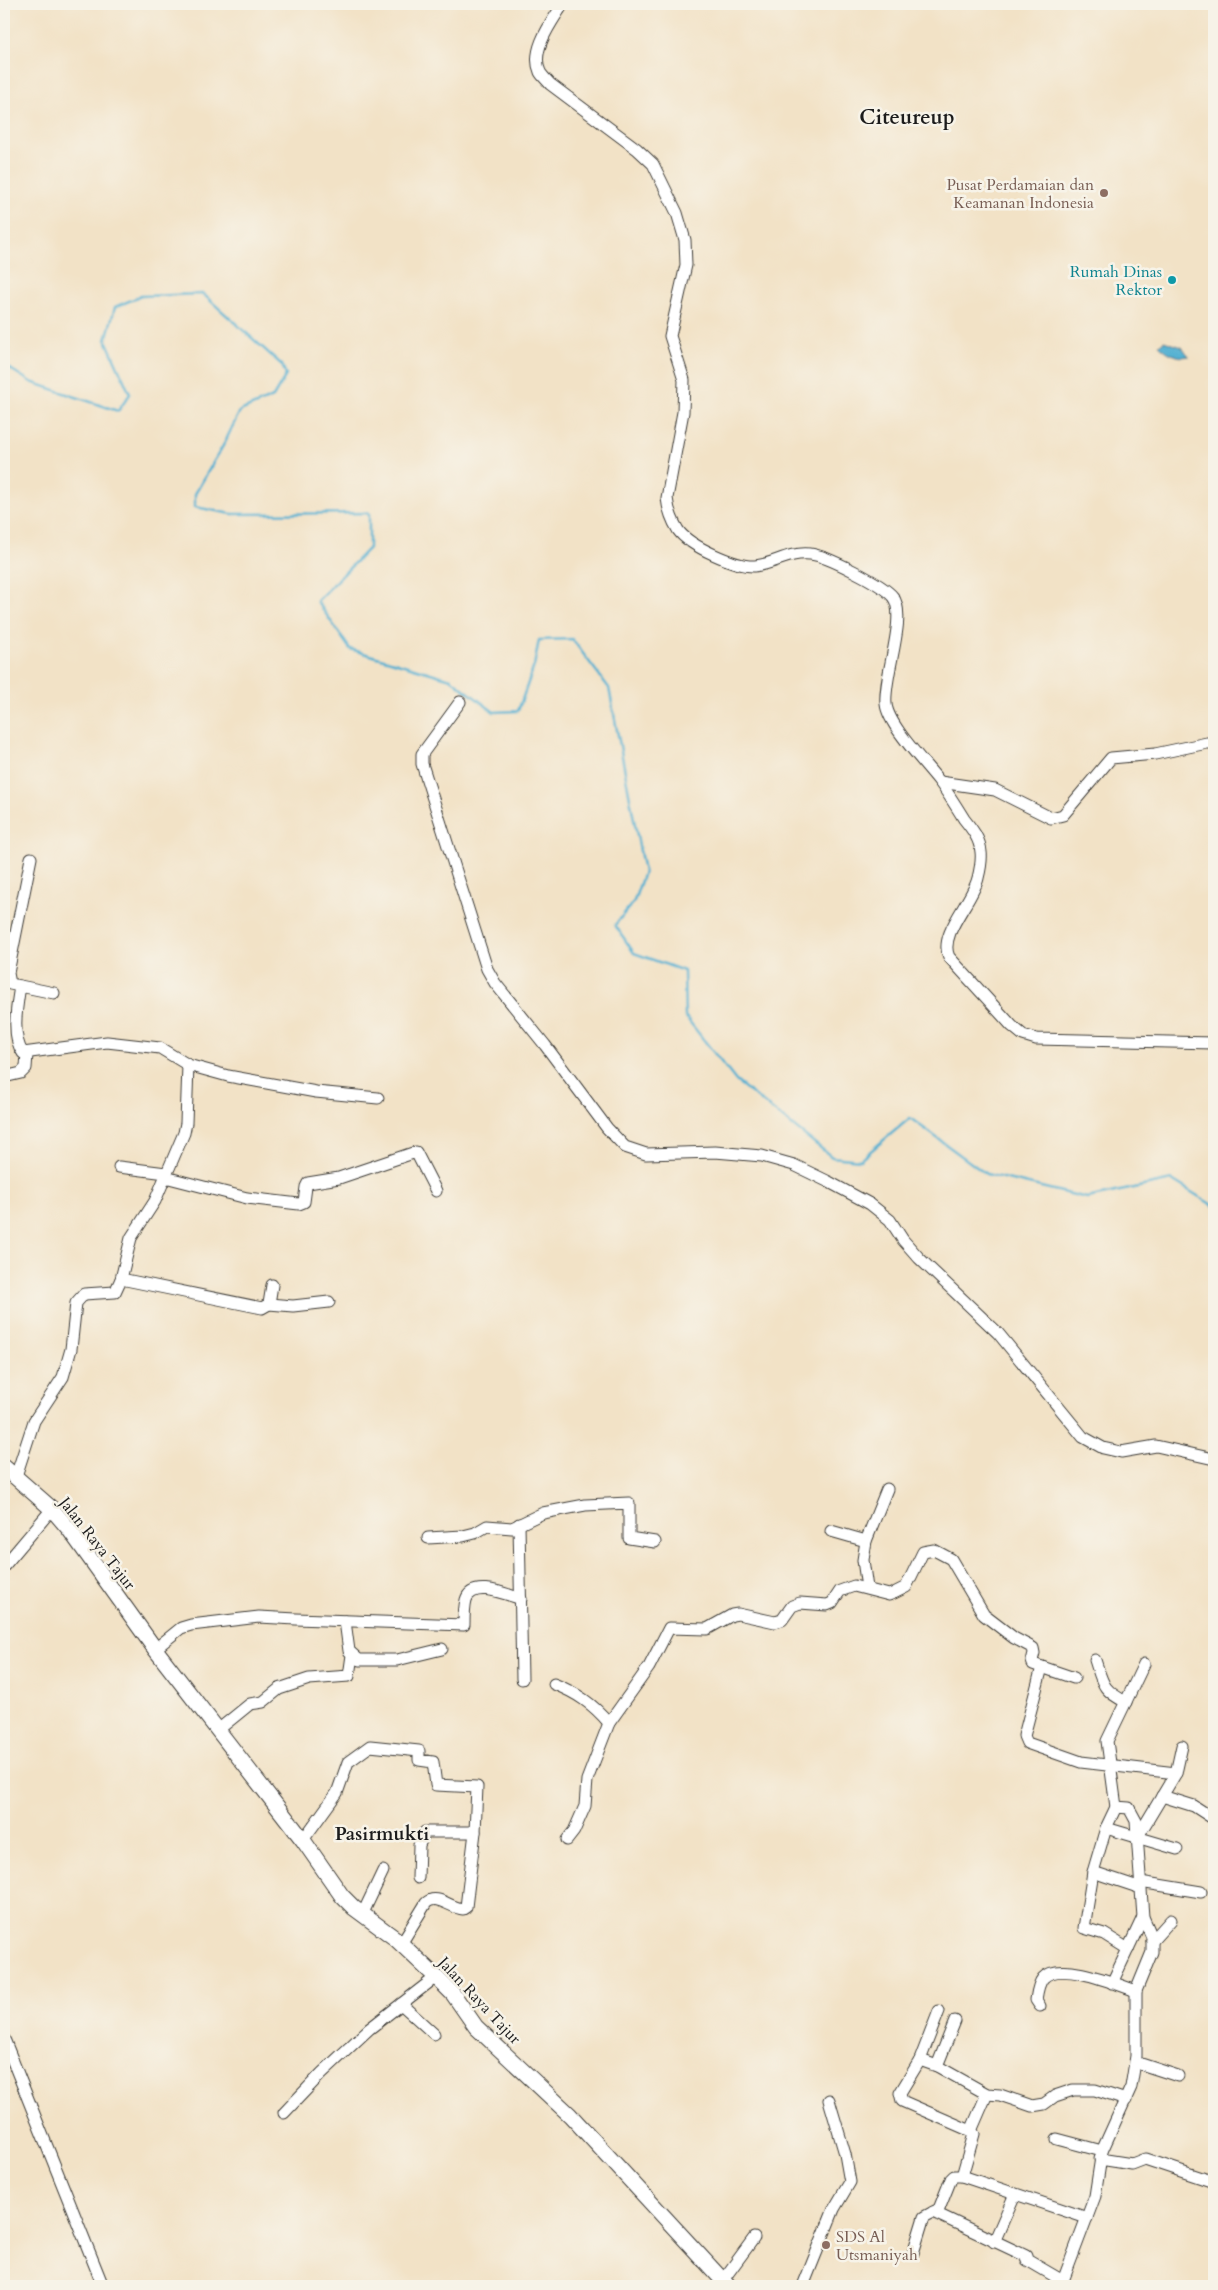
<svg xmlns="http://www.w3.org/2000/svg" width="1218" height="2290" viewBox="0 0 1218 2290" font-family="Cardo,serif">
<rect width="100%" height="100%" fill="#f7f3e8"/>
<filter id="ink" filterUnits="userSpaceOnUse"><feTurbulence type="fractalNoise" baseFrequency=".02" numOctaves="2"/><feDisplacementMap in="SourceGraphic" scale="10" xChannelSelector="R" yChannelSelector="G"/><feConvolveMatrix kernelMatrix="1 2 1 2 8 2 1 2 1" color-interpolation-filters="sRGB"/></filter>
<filter id="wash" filterUnits="userSpaceOnUse"><feTurbulence type="fractalNoise" baseFrequency=".0096" numOctaves="4" result="noise"/><feDisplacementMap in="SourceGraphic" scale="20" xChannelSelector="R" yChannelSelector="G"/><feGaussianBlur stdDeviation="1.12" result="paint"/><feColorMatrix in="noise" values="0 0 0 0 0 0 0 0 0 0 0 0 0 0 0 0 0 1.4 0 .05"/><feComposite in="paint" operator="in"/></filter>
<g filter="url(#wash)">
<rect width="100%" height="100%" fill="#f2e2c6"/>
<!-- water -->
<path fill="#53b0d2" stroke="#386677" d="M1164,341l18,6 7,9c-11,3 -22,-3 -30,-11z"/>
<g fill="none" stroke-linecap="round" stroke-linejoin="round">
<!-- stream -->
<polyline stroke="#53b0d2" stroke-width="2.5" points="4,365 31,382 118,411 130,394 106,340 115,307 141,296 203,294 282,365 286,375 273,397 240,411 224,444 195,494 195,507 232,514 369,513 369,548 317,601 350,649 451,679 494,712 518,711 534,666 539,640 572,639 609,688 644,872 634,901 615,925 634,953 684,971 685,1016 736,1081 832,1157 860,1160 910,1118 986,1174 1087,1198 1172,1180 1214,1206"/>
</g>
</g>
<g filter="url(#ink)">
<g fill="none" stroke-linecap="round" stroke-linejoin="round">
<defs>
<g id="minor">
<path d="M563,4c-11,18 -33,46 -23,68 2,4 7,8 10,12l87,65 16,15 24,49 8,27 1,25 -16,71 14,44 -1,32 -16,86c1,11 5,22 11,32 11,16 58,37 77,36 20,-2 33,-14 55,-12 15,1 73,30 83,43 15,19 -10,80 -7,107 2,21 39,59 53,77 9,12 17,25 25,38 8,10 16,20 17,33 1,8 -1,18 -3,26 -5,23 -40,56 -29,79l63,69 11,9 13,4 178,4"/>
<polyline points="460,702 422,754 422,764 487,969 495,983 545,1045 607,1128 625,1147 646,1154 715,1152 762,1156 794,1165 829,1182 870,1204 890,1220 903,1240 919,1258 998,1333 1083,1437 1103,1448 1121,1452 1156,1446 1214,1459"/>
<polyline points="940,782 995,790 1051,818 1063,815 1111,758 1155,754 1207,743 1214,743"/>
<path d="M31,858l-23,115 2,11 10,2c-3,19 -9,51 3,67l84,-11 53,6 28,17 40,11 88,16 62,6"/>
<polyline points="20,986 54,993"/>
<polyline points="4,1077 21,1073 26,1068 27,1054"/>
<polyline points="119,1167 166,1173"/>
<polyline points="165,1177 247,1198 299,1204 304,1202 306,1187 308,1183 339,1178 416,1152 436,1191"/>
<polyline points="121,1279 262,1308 269,1304 272,1285"/>
<polyline points="269,1304 293,1306 329,1302"/>
<polyline points="16,1476 34,1421 63,1377 71,1349 76,1303 84,1294 115,1292 121,1279 131,1238 155,1201 184,1133 186,1123 188,1065"/>
<polyline points="519,1524 522,1679"/>
<polyline points="831,1531 866,1541"/>
<polyline points="428,1538 463,1536 475,1533 487,1526 512,1528 543,1513 585,1505 629,1503 629,1538 655,1542"/>
<polyline points="4,1566 52,1509"/>
<polyline points="867,1588 863,1560 866,1541 887,1489"/>
<polyline points="345,1621 349,1651 359,1660 397,1660 442,1649"/>
<path d="M155,1649l26,-21 10,-3 68,-8 37,2 168,6c0,-8 0,-17 2,-25 6,-21 42,-5 55,-1"/>
<path d="M1095,1660c8,24 7,30 31,42"/>
<polyline points="1042,1667 1024,1736 1027,1743 1081,1762 1176,1773"/>
<path d="M554,1684c23,9 39,20 55,39"/>
<polyline points="218,1730 250,1704 263,1702 279,1689 309,1679 349,1676 352,1655"/>
<polyline points="1162,1796 1194,1806 1214,1819"/>
<polyline points="1116,1807 1107,1741 1144,1664"/>
<polyline points="1106,1828 1177,1849"/>
<polyline points="1137,1838 1176,1773 1182,1746"/>
<path d="M303,1840l34,-47 11,-31 22,-16 49,5v9l14,2 3,23 41,2 -2,45 -9,75 -3,2c-13,-1 -26,-16 -37,-6l-25,41"/>
<polyline points="567,1840 574,1831 585,1806 587,1780 609,1723 649,1667 669,1628 707,1629 732,1615 738,1614 775,1622 782,1620 792,1606 800,1603 827,1605 832,1603 840,1591 854,1586 889,1595 894,1593 906,1587 923,1552 934,1550 951,1559 984,1615 1014,1638 1033,1648 1034,1653 1032,1661 1033,1664 1074,1678"/>
<polyline points="1093,1872 1084,1928 1104,1934 1128,1949"/>
<polyline points="418,1878 419,1845 425,1832 475,1832"/>
<polyline points="1140,1882 1201,1892"/>
<polyline points="363,1913 383,1871"/>
<polyline points="1152,1941 1171,1920"/>
<polyline points="1112,1983 1143,1917"/>
<polyline points="401,2004 434,2034"/>
<path d="M1040,2006l-4,-6c1,-7 2,-16 7,-22 17,-18 73,6 93,13"/>
<polyline points="4,2039 103,2286"/>
<polyline points="920,2060 939,2011"/>
<polyline points="1135,2062 1178,2076"/>
<polyline points="937,2066 955,2021"/>
<polyline points="284,2113 322,2073 369,2029 436,1977"/>
<polyline points="971,2131 987,2094"/>
<polyline points="1057,2139 1102,2151"/>
<polyline points="1100,2159 1132,2164 1145,2159 1214,2182"/>
<polyline points="962,2176 974,2134 971,2131 902,2101 900,2093 920,2060 937,2066 987,2094 1000,2095 1032,2106 1044,2104 1055,2096 1073,2090 1095,2090 1126,2100"/>
<polyline points="933,2212 1026,2256 1027,2260 1063,2281"/>
<polyline points="994,2242 1015,2194"/>
<polyline points="913,2253 924,2217 939,2209 951,2179 954,2176 962,2176 1087,2218"/>
<polyline points="723,2280 754,2238"/>
<polyline points="803,2286 834,2209 850,2182 845,2154 829,2100"/>
<polyline points="1061,2286 1095,2196 1102,2151 1131,2087 1136,2056 1136,1991 1152,1952 1152,1937 1143,1917 1136,1821 1129,1808 1116,1807 1106,1828 1093,1872 1141,1888"/>
</g>
<polyline id="major" points="4,1467 52,1509 69,1529 155,1649 303,1840 342,1896 354,1908 396,1939 436,1977 453,1994 476,2027 570,2115 728,2286"/>
</defs>
<!-- minor casing -->
<use href="#minor" stroke="#3c3a36" stroke-width="13"/>
<!-- major casing -->
<use href="#major" stroke="#3c3a36" stroke-width="17"/>
<!-- minor -->
<use href="#minor" stroke="#fff" stroke-width="11"/>
<!-- major -->
<use href="#major" stroke="#fff" stroke-width="15"/>
</g>
</g>
<!-- markers -->
<g fill="#8d6e63" stroke="#f7f3e8" stroke-width="2">
<circle cx="1104" cy="193" r="5"/>
<circle cx="826" cy="2245" r="5"/>
</g>
<circle fill="#0f9aa8" stroke="#f7f3e8" stroke-width="2" cx="1172" cy="280" r="5"/>
<g text-anchor="middle" stroke-width="5" stroke-linejoin="round" paint-order="stroke">
<!-- education labels -->
<g font-size="16" fill="#785e54" stroke="#f7f3e8" text-anchor="end">
<text x="1094" y="190">Pusat Perdamaian dan<tspan x="1094" dy="18">Keamanan Indonesia</tspan></text>
<text x="836" y="2242" text-anchor="start">SDS Al<tspan x="836" dy="18">Utsmaniyah</tspan></text>
</g>
<!-- culture labels -->
<g font-size="16" fill="#0d838f" stroke="#f7f3e8" text-anchor="end">
<text x="1162" y="277">Rumah Dinas<tspan x="1162" dy="18">Rektor</tspan></text>
</g>
<!-- street labels -->
<g font-size="16" fill="#1c1c1c" stroke="#f7f3e8">
<text transform="translate(98 1543) rotate(52)" y="6">Jalan Raya Tajur</text>
<text transform="translate(480 2000) rotate(47)" y="6">Jalan Raya Tajur</text>
</g>
<!-- quarter labels -->
<g font-size="19" font-weight="bold" fill="#1c1c1c" stroke="#f7f3e8">
<text x="382" y="1840">Pasirmukti</text>
</g>
<!-- district labels -->
<g font-size="21" font-weight="bold" fill="#1c1c1c" stroke="#f7f3e8">
<text x="907" y="124">Citeureup</text>
</g>
</g>
<!-- margin -->
<rect width="1218" height="2290" fill="none" stroke="#f7f3e8" stroke-width="20"/>
</svg>
